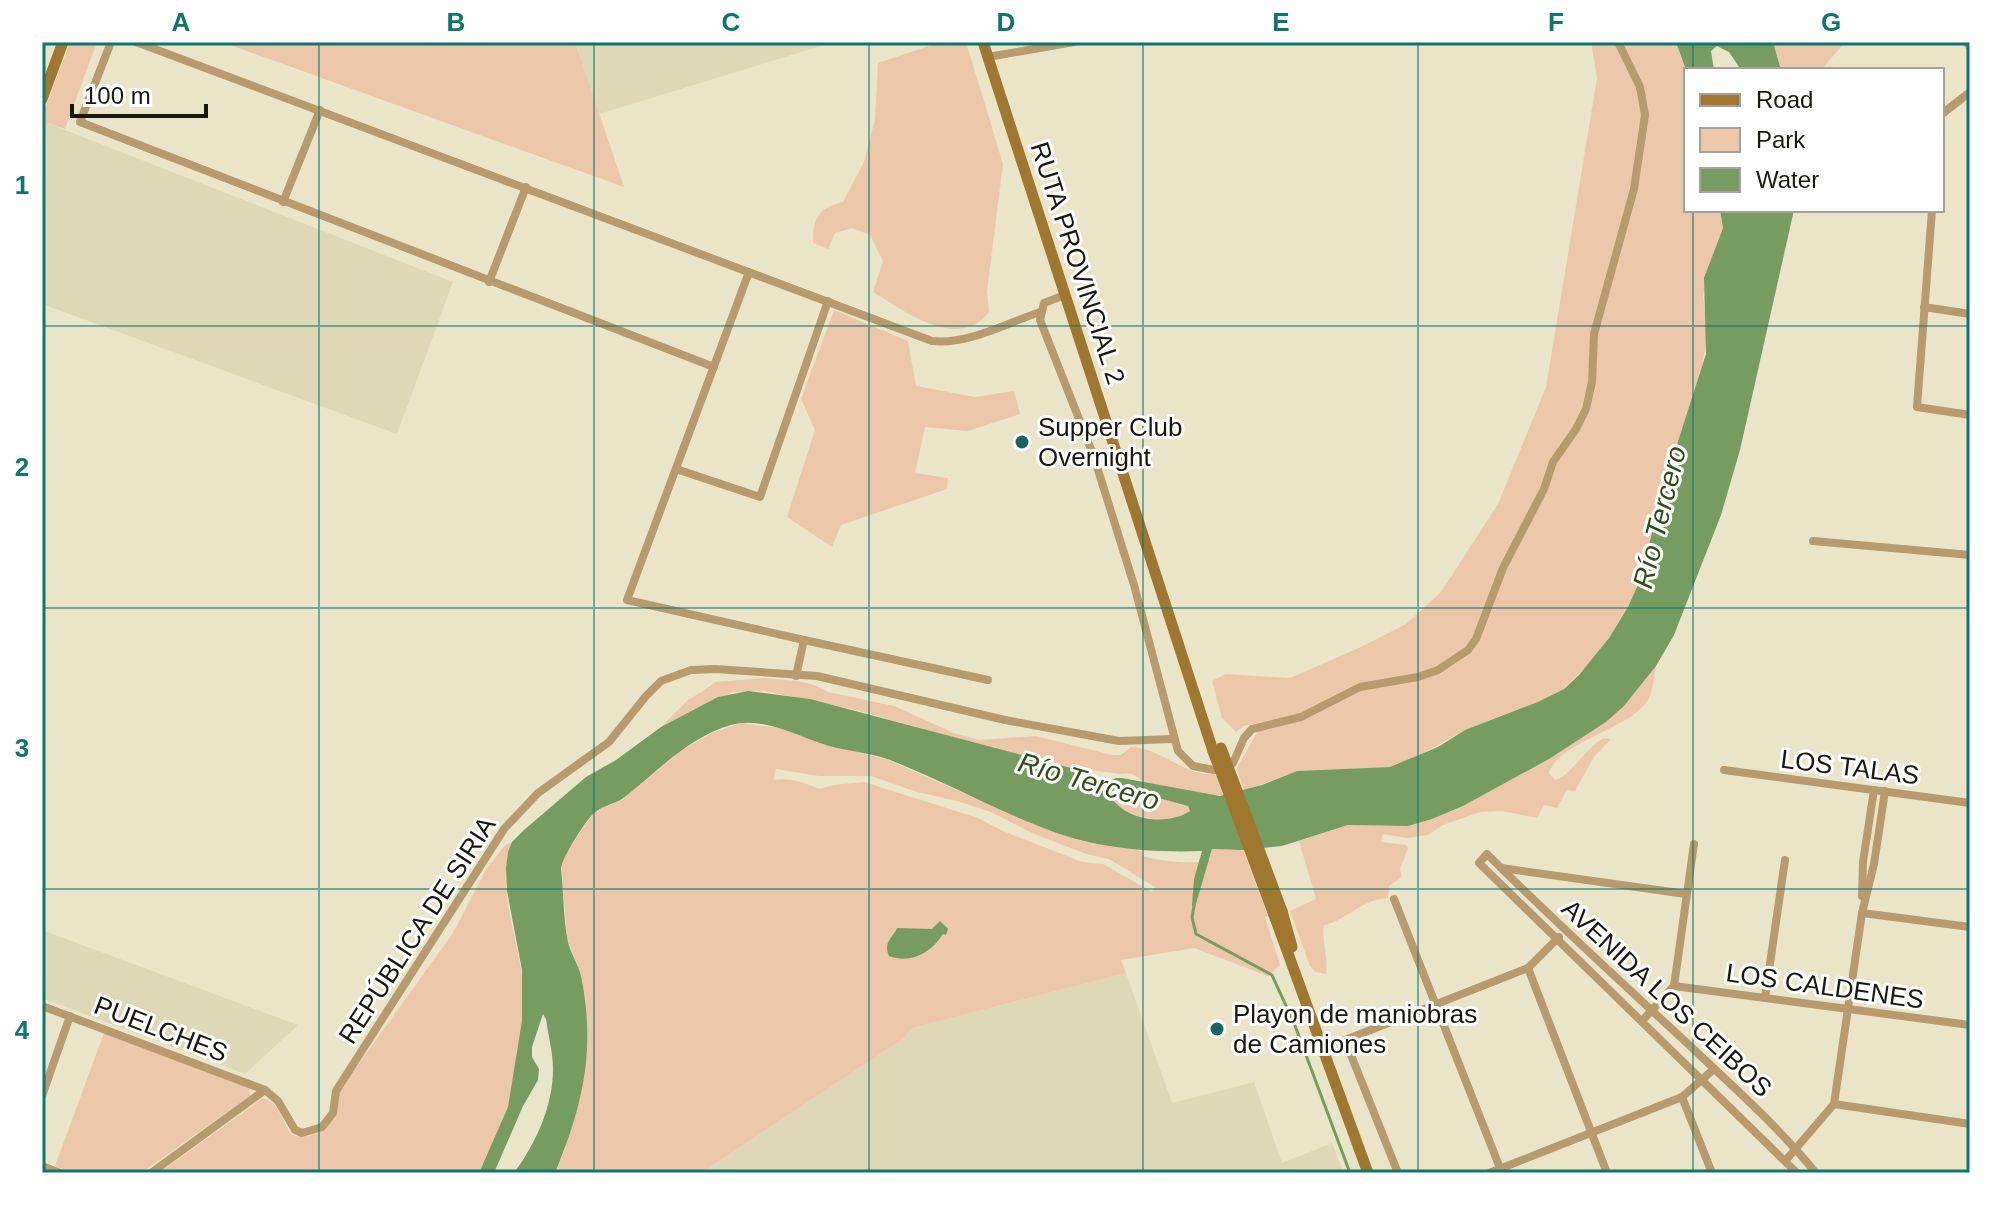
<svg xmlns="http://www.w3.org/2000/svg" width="2012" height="1215" viewBox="0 0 2012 1215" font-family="Helvetica,sans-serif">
<rect width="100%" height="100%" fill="#eae5c9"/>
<!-- built -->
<g fill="#dfd8b6">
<polygon points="575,42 834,42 599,114"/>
<polygon points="47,123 453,282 397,434 42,304 42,137"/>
<polygon points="42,930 298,1025 245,1074 42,998"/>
<polygon points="1126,973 1172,1103 1254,1082 1282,1163 1332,1143 1344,1173 701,1173 903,1039 912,1028"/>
</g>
<!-- green -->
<g fill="#edc7aa" fill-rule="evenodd">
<polygon points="70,42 97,42 65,129 48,123 42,137 42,117"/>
<polygon points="222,42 575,42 624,187"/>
<path d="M941,42h25l37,122 -16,127 2,21c-30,40 -85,-1 -116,-20l10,-31 -13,-26 -18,-7 -17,5 -7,16 -15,-6c0,-25 5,-35 30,-41l21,-40 11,-43 3,-56z"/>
<polygon points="1591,42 1676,42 1686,70 1686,210 1720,210 1723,228 1710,262 1703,295 1707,336 1701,373 1665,482 1640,580 1628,607 1597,656 1563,689 1538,703 1465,730 1409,761 1390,767 1297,771 1244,791 1237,768 1263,722 1243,726 1236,732 1222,718 1212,681 1226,674 1290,678 1361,647 1406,624 1441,592 1498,504 1546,387 1597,78"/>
<polygon points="1773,42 1845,42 1821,70 1781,70"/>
<polygon points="834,310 908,341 916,386 975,397 1014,391 1020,414 968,431 925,427 915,473 948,478 947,489 841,525 832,547 787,517 815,430 801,399"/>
<path d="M1656,666c-2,11 -3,28 -10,37 -19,26 -87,39 -97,70l6,7c16,-4 30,-32 49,-42l7,1 -17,18 -19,34 -8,-1 -10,18 -13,-3 -7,13 -35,-7 -22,1 -37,13 -15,10 -21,3 -24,-4 -2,8 25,3 2,3 -8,21 2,8 -13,9 -1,12c-27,1 -40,22 -64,27 -3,16 5,32 2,49l-10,-2 -6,-6 -20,-55 26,-12 -17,-58 49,-16 60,1 24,-7 31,-13 86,-47 57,-37 18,-16z"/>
<path d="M763,678l34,3 17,4 14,7 66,14 60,27 26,7 56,-4 76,19h9l10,-8c31,1 54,30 84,27l8,21h-18l-62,-12c-5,-8 -12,-11 -21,-9l-51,-6 -48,-11 -167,-47 -91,-19 -32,1 -72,35 26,-26 29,-19z"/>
<path d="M742,723l42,6 37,14 67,17 153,67 29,10 71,14 2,5c17,5 50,9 66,4l3,-11 31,1 25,66 -3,1 15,48 -12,11 -74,-28 -73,12 5,13 -214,55 -9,11 -202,134h-146l10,-24 21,-123 -6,-53 -13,-35 -6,-78 34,-49 27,-11 60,-50 32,-18zM776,769l43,7h52l46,16 40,9 34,11 41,21 54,21 23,5 46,28 -3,5 -49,-28 -21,-2 -79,-31 -25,-13 -114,-36 -31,3 -13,4c-16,-6 -29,-12 -47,-9z"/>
<path d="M1115,789h15l58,17 2,5c-21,15 -54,9 -74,-7l-5,-11z"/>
<path d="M512,842c-19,47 11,103 11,152 0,36 -4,76 -14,111 -7,23 -20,46 -30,68h-320l104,-75c17,5 19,24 29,37 27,8 45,-16 45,-41l116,-161 33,-63 19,-25z"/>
<polygon points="104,1033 249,1088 250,1096 141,1173 72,1173 55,1166"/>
</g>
<!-- water -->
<g fill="#779c62" fill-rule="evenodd">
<polygon points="1676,42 1773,42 1781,70 1741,70 1729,52 1717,46 1711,51 1714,70 1686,70"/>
<path d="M1720,210h74l-54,240 -19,65 -47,120 -18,31 -32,40 -18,16 -57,37 -86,47 -31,13 -24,7 -60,-1 -66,21 -39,4 -31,-1 -17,58 -3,-1 2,-27 8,-28c-53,2 -111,-3 -161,-24 -51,-20 -100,-47 -151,-67 -22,-8 -48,-9 -70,-17 -28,-10 -59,-26 -89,-18 -42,12 -72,45 -105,71 -9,8 -23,9 -32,17 -8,7 -33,46 -33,56 3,24 2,50 7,73 3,12 10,22 13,34 15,74 2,129 -26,197h-41c22,-30 39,-67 39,-104 0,-17 -5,-34 -7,-50l-3,-5 -11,33v10l7,12 -1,11 -15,26 -29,67h-15l29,-66 14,-86v-51l-15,-79 -1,-23 2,-16 4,-10 12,-12 62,-53 30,-17 45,-33 57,-30 30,-6 62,8 261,69 31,17 14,-7h6l98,18 42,-11 35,-14 93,-4 48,-20 27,-17 73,-28 26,-13 15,-14 30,-37 19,-31 12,-27 25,-98 41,-128 -2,-76 19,-50zM1122,788l66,18 2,5c-22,15 -64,10 -79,-14l1,-6z"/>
<path d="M940,921l8,8 -2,6 -3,-1c-12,19 -32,30 -54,22 -6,-14 3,-17 8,-28l35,1z"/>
</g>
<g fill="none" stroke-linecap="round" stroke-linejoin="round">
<!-- stream -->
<g stroke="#779c62" stroke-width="3">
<polyline points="1194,906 1192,917 1196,934 1272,975 1294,1023"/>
<polyline points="1294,1023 1350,1173"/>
</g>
<!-- minor -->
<g stroke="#b79b6f" stroke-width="8">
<polyline points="111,42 80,122 714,367"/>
<path d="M136,42l796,299c35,4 75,-18 108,-29"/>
<polyline points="1966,42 1970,47"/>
<polyline points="988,57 1074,42"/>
<polyline points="1942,114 1970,92"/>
<polyline points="283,202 320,110"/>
<polyline points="1932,210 1917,407 1970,415"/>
<polyline points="749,272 627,600 804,640 796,676"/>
<polyline points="489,282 526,187"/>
<polyline points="1065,295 1044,303 1040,320 1094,457 1134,585 1178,751 1193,766 1214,770"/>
<polyline points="1924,307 1970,314"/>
<polyline points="676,469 760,497 828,301"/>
<polyline points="1813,541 1970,555"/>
<polyline points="804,640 988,680"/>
<polyline points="1233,763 1244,738 1252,729 1301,717 1360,687 1418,677 1438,670 1468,650 1476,639 1503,568 1544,489 1553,462 1576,429 1586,409 1592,382 1594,334 1634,189 1645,115 1640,87 1618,42"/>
<polyline points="1724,770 1970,803"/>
<polyline points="1501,868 1686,894"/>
<polyline points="1862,896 1863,862 1874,790"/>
<polyline points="1394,899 1502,1173"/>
<polyline points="1862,913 1970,927"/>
<polyline points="1528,968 1607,1173"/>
<polyline points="1674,986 1970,1025"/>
<polyline points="1765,998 1785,860"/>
<polyline points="42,1006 265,1090 278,1101 295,1130 302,1133 322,1127 333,1113 336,1091 504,829 538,793 609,742 646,696 661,681 691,670 715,669 817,676 1005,720 1119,741 1173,739"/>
<polyline points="1642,1021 1674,986 1694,844"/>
<polyline points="42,1096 70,1016"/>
<polyline points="1682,1097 1712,1173"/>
<polyline points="1834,1104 1970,1124"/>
<polyline points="1786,1160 1834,1104 1862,913 1874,864 1885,791"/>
<polyline points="42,1166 60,1173"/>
<polyline points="151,1173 265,1090"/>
<polyline points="1398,1173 1345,1040 1528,968 1559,937"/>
<polyline points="1489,1173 1682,1097 1714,1069"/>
<path d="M1797,1173l-318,-310 8,-9c65,65 133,127 200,189 44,42 91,83 129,130"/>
</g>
<!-- secondary -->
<g stroke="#a0772e" stroke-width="11">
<polyline points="983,42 1213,751"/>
<polyline points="42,99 63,42"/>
<polyline points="1282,911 1292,947"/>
<polyline points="1274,915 1368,1173"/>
</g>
<!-- secondary-bridge -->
<g stroke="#a0772e" stroke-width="11">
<polyline points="1221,748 1282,911"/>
<polyline points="1213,751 1274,915"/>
</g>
</g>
<!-- grid -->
<path fill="none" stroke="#0f766e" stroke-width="2" stroke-opacity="0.55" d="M319,42v1131M594,42v1131M869,42v1131M1143,42v1131M1418,42v1131M1693,42v28M1693,210v963M42,326h1928M42,608h1928M42,889h1928"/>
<!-- markers -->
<g fill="#176562" stroke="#fff" stroke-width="3">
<circle cx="1022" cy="442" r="8"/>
<circle cx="1217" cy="1029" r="8"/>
</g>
<g text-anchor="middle" stroke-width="6" stroke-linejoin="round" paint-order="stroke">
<!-- street labels -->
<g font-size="26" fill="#1a170e" stroke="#fff">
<text transform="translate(1078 263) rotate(72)" y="9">RUTA PROVINCIAL 2</text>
<text transform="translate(1850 767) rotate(7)" y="9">LOS TALAS</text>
<text transform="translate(417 930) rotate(-57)" y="9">REPÚBLICA DE SIRIA</text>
<text transform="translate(1825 986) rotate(8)" y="9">LOS CALDENES</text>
<text transform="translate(1667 998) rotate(43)" y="9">AVENIDA LOS CEIBOS</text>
<text transform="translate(161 1029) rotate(21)" y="9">PUELCHES</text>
</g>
<!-- poi labels -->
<g font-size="26" fill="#1a170e" stroke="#fff" text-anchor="start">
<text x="1038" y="436">Supper Club<tspan x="1038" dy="30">Overnight</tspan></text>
<text x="1233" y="1023">Playon de maniobras<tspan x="1233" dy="30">de Camiones</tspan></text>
</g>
<!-- water labels -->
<g font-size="28" font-style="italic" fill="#2c4f12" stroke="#fff">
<text transform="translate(1659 517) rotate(-76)" y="10">Río Tercero</text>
<text transform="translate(1089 781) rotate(16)" y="10">Río Tercero</text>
</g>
</g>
<!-- border -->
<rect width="2012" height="1215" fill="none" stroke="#ffffff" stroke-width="88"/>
<!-- legend -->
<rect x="1684" y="68" width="260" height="144" fill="#ffffff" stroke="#a3a29f" stroke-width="2"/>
<rect x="1700" y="94" width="40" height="12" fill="#a0772e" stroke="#a3a29f" stroke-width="2"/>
<text x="1756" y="108" font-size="24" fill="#1a170e">Road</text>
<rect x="1700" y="128" width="40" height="24" fill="#edc7aa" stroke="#a3a29f" stroke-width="2"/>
<text x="1756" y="148" font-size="24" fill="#1a170e">Park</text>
<rect x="1700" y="168" width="40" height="24" fill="#779c62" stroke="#a3a29f" stroke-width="2"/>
<text x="1756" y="188" font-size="24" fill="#1a170e">Water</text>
<!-- scale -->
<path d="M72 104v12h134v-12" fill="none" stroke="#1a170e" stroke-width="4"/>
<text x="84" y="104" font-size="24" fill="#1a170e" stroke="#ffffff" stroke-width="6" paint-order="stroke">100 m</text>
<rect x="44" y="44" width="1924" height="1127" fill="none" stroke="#0f766e" stroke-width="3"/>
<g font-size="26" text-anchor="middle" font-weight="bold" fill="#0f766e">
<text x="181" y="31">A</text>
<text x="456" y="31">B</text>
<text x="731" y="31">C</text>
<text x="1006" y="31">D</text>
<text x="1281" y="31">E</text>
<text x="1556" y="31">F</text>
<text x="1831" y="31">G</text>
<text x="22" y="194">1</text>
<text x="22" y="476">2</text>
<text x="22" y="757">3</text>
<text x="22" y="1039">4</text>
</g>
</svg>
